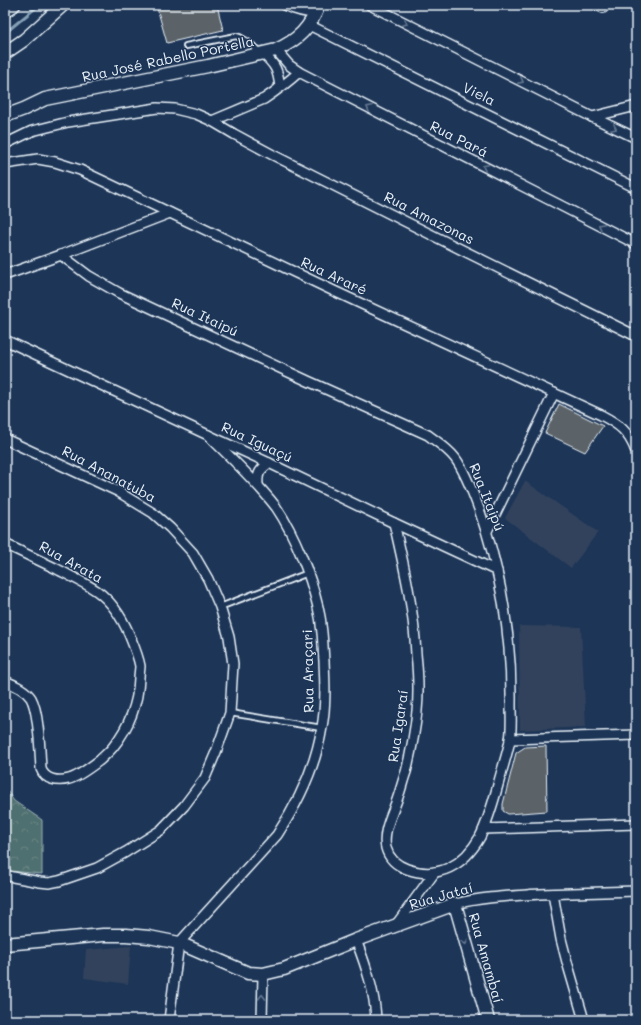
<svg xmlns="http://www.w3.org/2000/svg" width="641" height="1025" viewBox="0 0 641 1025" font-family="Mali,sans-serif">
<defs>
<pattern id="forest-crowns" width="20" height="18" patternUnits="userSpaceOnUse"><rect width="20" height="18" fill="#50706f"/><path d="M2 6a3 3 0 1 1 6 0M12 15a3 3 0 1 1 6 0" fill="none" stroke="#698584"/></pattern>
</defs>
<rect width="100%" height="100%" fill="#1d3557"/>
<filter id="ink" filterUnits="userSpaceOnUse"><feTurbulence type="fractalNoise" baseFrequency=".025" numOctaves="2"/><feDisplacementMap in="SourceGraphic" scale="8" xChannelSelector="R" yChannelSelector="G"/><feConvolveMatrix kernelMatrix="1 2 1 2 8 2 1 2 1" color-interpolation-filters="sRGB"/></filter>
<g filter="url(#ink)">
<!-- built -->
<g fill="#30435c">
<polygon points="525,481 598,532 571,568 505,518"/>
<polygon points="519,626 581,627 586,727 520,730"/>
<polygon points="131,946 128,984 84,978 86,950"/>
</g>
<!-- forest -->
<polygon fill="url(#forest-crowns)" stroke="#9cb0b4" points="5,788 14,801 42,820 42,874 11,871 5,858"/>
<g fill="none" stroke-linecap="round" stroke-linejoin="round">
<!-- stream -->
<polyline stroke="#85a1b7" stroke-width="3" points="5,33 39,5"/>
</g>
<!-- building -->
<g fill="#5c6368" stroke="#e8f1f8">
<polygon points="170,5 217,5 223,30 167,43 157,8"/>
<polygon points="559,404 603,426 585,452 545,433"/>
<polygon points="546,746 547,811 508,814 503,811 503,804 516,753 525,747"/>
</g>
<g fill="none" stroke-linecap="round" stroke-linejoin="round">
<defs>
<g id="service">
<path d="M186,46l50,-10c9,2 17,10 24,16"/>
<polyline points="220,607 308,573"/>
<polyline points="230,713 322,728"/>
</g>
<g id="minor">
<path d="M284,5c11,5 20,8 32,8"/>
<polyline points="370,5 592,117 636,138"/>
<polyline points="597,5 603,8"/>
<polyline points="309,25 636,188"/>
<polyline points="276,50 289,65 299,72 636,244"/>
<path d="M263,54c13,11 15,17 17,33"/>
<polyline points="592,117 636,106"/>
<path d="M212,121l52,-22c12,-8 24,-17 35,-27"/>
<polyline points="5,144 32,131 68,122 157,108 175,109 196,114 212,121 234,134 273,155 436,237 636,336"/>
<path d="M5,164l33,-5 17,3 25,8 256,122 265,123c19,10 27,16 35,36"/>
<path d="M61,255l28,21 30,17 189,88 120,54c9,7 19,13 27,23 10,13 18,35 24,51 22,63 33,129 32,196 0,11 1,24 -1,35 -2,11 -6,23 -9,34 -6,21 -11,43 -21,63 -16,28 -41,43 -73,32 -11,-4 -18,-10 -21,-21 -4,-17 7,-35 12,-51 3,-8 5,-17 8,-25 5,-20 9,-41 11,-61 2,-19 1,-38 -1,-57 -1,-22 -4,-44 -8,-66 -4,-22 -9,-43 -14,-65"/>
<polyline points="5,275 61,255 170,213"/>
<polyline points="5,340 208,435 269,463 394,523 497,571"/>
<polyline points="5,439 117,491 153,513 170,528 193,553 208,579 220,607 229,637 233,664 230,713 216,752 205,778 184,806 161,830 126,852 97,868 59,881 49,883 40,882 13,877 5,875"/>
<path d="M258,485c-1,-12 2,-15 11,-22"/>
<polyline points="487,531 554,393"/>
<path d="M5,544c17,8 35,17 52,25 13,7 27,13 40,22 14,10 25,27 32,43 4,10 9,21 11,32 0,3 -1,8 -1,12 -1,25 -10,49 -26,69 -4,5 -9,9 -13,13 -8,6 -22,17 -31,19 -11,3 -24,1 -28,-10 -1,-18 -2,-57 -10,-71 -6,-9 -17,-13 -26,-17"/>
<polyline points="510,739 636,735"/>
<polyline points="484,829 636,824"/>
<polyline points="553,894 561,939 567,962 584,1020"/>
<path d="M455,904c27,-7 57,-8 85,-10 32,-1 64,-2 96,-3"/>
<polyline points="396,925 435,872"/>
<path d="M356,940c10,26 19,52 20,80"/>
<path d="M169,1020l10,-77 98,-108c21,-32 39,-69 45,-108 4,-22 3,-44 2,-66 -1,-12 -1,-24 -3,-36 0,-6 -2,-12 -3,-18 -8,-33 -23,-72 -42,-100 -20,-26 -45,-49 -68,-72"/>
<polyline points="262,1020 263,974"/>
</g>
<g id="tertiary">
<polyline points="5,11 14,5"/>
<polyline points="5,53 24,40 63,5"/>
<path d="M5,116l19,-7 21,-10 163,-33 68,-16c22,-10 34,-22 43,-45"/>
<polyline points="5,944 103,935 126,935 149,937 179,943 248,973 263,974 284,969 356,940 455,904 488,1020"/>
</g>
</defs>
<!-- service casing -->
<use href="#service" stroke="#e8f1f8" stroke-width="8"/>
<!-- minor casing -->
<use href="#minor" stroke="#e8f1f8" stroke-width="12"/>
<!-- tertiary casing -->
<use href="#tertiary" stroke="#e8f1f8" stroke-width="15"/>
<!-- service -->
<use href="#service" stroke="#1d3557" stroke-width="4.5"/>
<!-- minor -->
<use href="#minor" stroke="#1d3557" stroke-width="9"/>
<!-- tertiary -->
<use href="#tertiary" stroke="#1d3557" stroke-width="12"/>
</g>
<!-- one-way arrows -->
<defs><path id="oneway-chevron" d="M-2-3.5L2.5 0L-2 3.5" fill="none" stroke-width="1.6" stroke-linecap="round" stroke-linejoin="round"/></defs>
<g stroke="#64778f">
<use href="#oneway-chevron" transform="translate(405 23) rotate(27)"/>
<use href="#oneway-chevron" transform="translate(521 81) rotate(27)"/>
<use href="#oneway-chevron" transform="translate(369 108) rotate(-153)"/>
<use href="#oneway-chevron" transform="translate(614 128) rotate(26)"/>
<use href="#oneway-chevron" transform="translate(485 167) rotate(-153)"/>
<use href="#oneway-chevron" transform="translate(601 226) rotate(-153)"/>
<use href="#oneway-chevron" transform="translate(465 942) rotate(74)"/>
<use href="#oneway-chevron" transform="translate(262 997) rotate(-89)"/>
</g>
</g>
<g text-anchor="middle" stroke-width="3" stroke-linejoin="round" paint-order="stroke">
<!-- street labels -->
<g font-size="14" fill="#e8f1f8" stroke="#1d3557">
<text transform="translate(168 59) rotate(-12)" y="5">Rua José Rabello Portella</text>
<text transform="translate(479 94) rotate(26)" y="5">Viela</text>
<text transform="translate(459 139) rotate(27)" y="5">Rua Pará</text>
<text transform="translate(429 218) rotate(27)" y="5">Rua Amazonas</text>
<text transform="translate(334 276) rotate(25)" y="5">Rua Araré</text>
<text transform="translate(205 317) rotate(25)" y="5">Rua Itaipú</text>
<text transform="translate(257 442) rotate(25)" y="5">Rua Iguaçú</text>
<text transform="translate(109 474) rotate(28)" y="5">Rua Ananatuba</text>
<text transform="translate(487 497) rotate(68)" y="5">Rua Itaipú</text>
<text transform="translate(71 562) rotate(29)" y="5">Rua Arata</text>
<text transform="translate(308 671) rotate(-91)" y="5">Rua Araçari</text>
<text transform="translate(398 726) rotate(-82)" y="5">Rua Igaraí</text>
<text transform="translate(441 896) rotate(-16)" y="5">Rua Jataí</text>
<text transform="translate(486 958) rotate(74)" y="5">Rua Amambaí</text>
</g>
</g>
<!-- margin -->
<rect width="641" height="1025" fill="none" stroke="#1d3557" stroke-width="20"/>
<rect x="10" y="10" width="621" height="1005" fill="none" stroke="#e8f1f8" stroke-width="1.5" filter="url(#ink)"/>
</svg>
